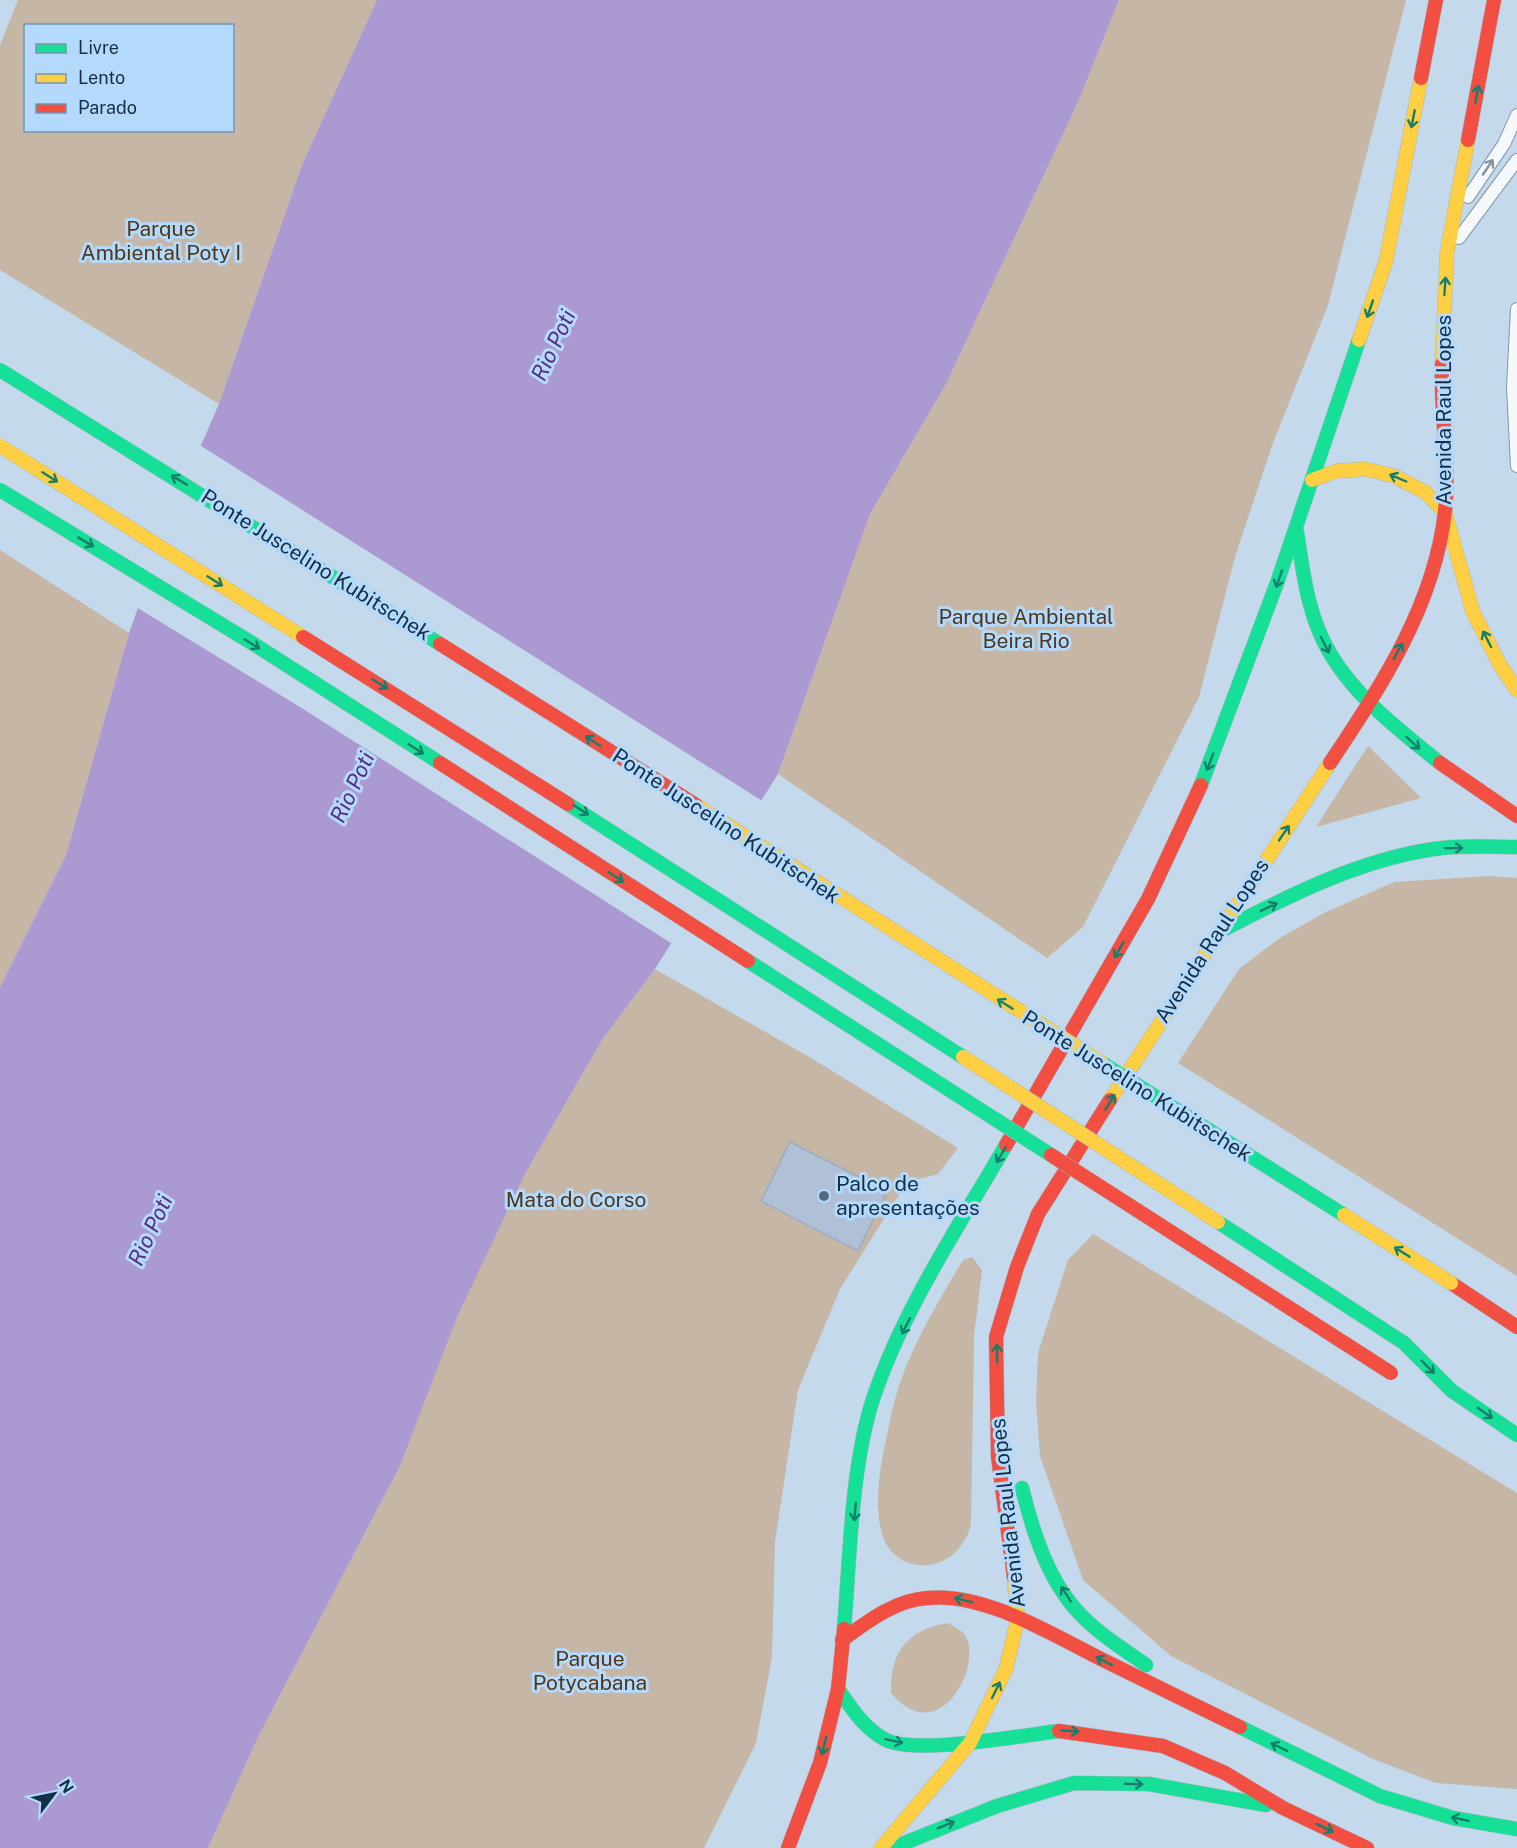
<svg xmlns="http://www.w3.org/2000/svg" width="1517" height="1848" viewBox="0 0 1517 1848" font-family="'Public Sans',sans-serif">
<rect width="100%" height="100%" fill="#c4d9eb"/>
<!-- green -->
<g fill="#c5b6a6" fill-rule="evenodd">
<path d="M18,0h359l-75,165 -83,239 -219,-134v-225zM26,26h206v104h-206z"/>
<polygon points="1119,0 1406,0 1328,305 1273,443 1235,557 1199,697 1083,927 1047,958 778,774 870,514 946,384 1078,102"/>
<polygon points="0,550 129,633 66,855 0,987"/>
<polygon points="1368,746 1421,798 1316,827"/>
<polygon points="1489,876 1517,878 1517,1276 1178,1063 1239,969 1280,938 1324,913 1394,882"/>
<polygon points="655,969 811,1058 958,1148 938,1174 907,1182 840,1289 798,1390 775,1542 772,1657 756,1743 704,1848 208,1848 258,1737 400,1466 457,1316 525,1174 602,1040"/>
<polygon points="1093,1234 1517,1493 1517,1789 1436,1783 1373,1759 1171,1656 1083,1580 1040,1456 1036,1403 1038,1353 1068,1260"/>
<path d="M972,1257l10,13 -8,66 -3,188c-13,53 -79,55 -90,6 -6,-26 -2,-55 3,-81 4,-16 6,-33 11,-49 12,-47 43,-98 68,-140z"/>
<path d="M948,1623c5,3 13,7 16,11 21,27 -23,118 -73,59 -1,-41 16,-63 57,-70z"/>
</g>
<!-- water -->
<polygon fill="#ab99d1" points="377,0 1119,0 1078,102 946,384 870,514 778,774 655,969 602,1040 525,1174 457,1317 400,1466 258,1737 208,1848 0,1848 0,987 66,855 129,633 175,505 219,404 302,165"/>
<!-- pier -->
<polygon fill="#c4d9eb" points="198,444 764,802 674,945 300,707 136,607 172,504"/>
<!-- building -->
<polygon fill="#b0c1d7" stroke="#9cabc0" stroke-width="1.5" points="790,1142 887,1191 858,1251 761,1201"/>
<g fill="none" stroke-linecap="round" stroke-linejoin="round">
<defs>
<g id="lane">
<polyline points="1468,197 1504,144 1517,115"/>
<polyline points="1459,238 1517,160"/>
<polyline points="1517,309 1513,387 1517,466"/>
</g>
<g id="fast">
<path d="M1297,532c5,33 9,68 22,99 22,55 76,96 121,132"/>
<polyline points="1201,785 1277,583 1359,340"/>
<path d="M1219,932c67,-35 139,-72 215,-83 27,-4 55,-2 83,-2"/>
<polyline points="1404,1343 1452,1391 1517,1435"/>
<path d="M1022,1488c11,44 26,93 58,126 19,20 43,35 66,51"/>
<path d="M844,1629c6,-72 7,-162 29,-230 30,-90 86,-173 133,-254"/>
<path d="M838,1689c14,20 25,38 46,50 30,17 139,-4 175,-8"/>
<polyline points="1240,1727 1380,1796 1453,1818 1517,1829"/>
<polyline points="892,1848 997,1806 1074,1783 1149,1784 1266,1805"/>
</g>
<g id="slow">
<polyline points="1359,340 1386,261 1421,78"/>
<polyline points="1442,364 1447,253 1468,140"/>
<polyline points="1312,480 1337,471 1365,469 1394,476 1425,492 1445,512 1473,612 1500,665 1517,690"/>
<polyline points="1110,1100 1330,763"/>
<polyline points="881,1848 970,1743 1006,1669 1018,1618 1014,1577"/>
</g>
<g id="jam">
<polyline points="1421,78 1436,0"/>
<polyline points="1468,140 1494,0"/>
<path d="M1330,763c51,-76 105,-159 115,-252 5,-49 -5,-98 -3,-147"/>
<polyline points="1440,763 1517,816"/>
<polyline points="1006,1145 1148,899 1201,785"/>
<polyline points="1451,1283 1517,1327"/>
<polyline points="1014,1577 998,1457 996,1337 1017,1267 1038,1214 1110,1100"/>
<path d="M842,1640c25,-18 53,-40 85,-42 57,-6 124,36 174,61 47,23 93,46 139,68"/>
<polyline points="1059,1731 1163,1746 1225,1773 1283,1808 1367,1848"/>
<polyline points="788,1848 820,1763 838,1689 844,1629"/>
</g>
</defs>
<!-- lane casing -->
<use href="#lane" stroke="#8298aa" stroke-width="14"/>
<!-- fast casing -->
<use href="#fast" stroke="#a8b7c4" stroke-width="15"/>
<!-- slow casing -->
<use href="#slow" stroke="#a8b7c4" stroke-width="15"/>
<!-- jam casing -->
<use href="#jam" stroke="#a8b7c4" stroke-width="15"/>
<!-- lane -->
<use href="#lane" stroke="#f6f9fc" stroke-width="12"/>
<!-- fast -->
<use href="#fast" stroke="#16e098" stroke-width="14"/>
<!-- slow -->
<use href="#slow" stroke="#ffcf43" stroke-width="14"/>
<!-- jam -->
<use href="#jam" stroke="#f24e42" stroke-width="14"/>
<defs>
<g id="fast-bridge">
<polyline points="0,370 440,644"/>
<polyline points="0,490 252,643 440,763"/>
<polyline points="568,804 963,1057"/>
<polyline points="748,961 1051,1155"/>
<polyline points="1102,1063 1344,1215"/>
<polyline points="1218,1222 1404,1343"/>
</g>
<g id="slow-bridge">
<polyline points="0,446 303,637"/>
<polyline points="696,805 1102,1063"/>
<polyline points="963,1057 1218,1222"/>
<polyline points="1344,1215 1451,1283"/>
</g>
<g id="jam-bridge">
<polyline points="303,637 568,804"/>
<polyline points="440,644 696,805"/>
<polyline points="440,763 748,961"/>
<polyline points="1051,1155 1391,1373"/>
</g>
</defs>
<!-- fast-bridge casing -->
<use href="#fast-bridge" stroke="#a8b7c4" stroke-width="15" stroke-linecap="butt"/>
<!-- slow-bridge casing -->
<use href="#slow-bridge" stroke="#a8b7c4" stroke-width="15" stroke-linecap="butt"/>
<!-- jam-bridge casing -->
<use href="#jam-bridge" stroke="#a8b7c4" stroke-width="15" stroke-linecap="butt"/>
<!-- fast-bridge -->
<use href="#fast-bridge" stroke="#16e098" stroke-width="14"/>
<!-- slow-bridge -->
<use href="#slow-bridge" stroke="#ffcf43" stroke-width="14"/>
<!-- jam-bridge -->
<use href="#jam-bridge" stroke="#f24e42" stroke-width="14"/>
</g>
<!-- one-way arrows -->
<defs><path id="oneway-shaft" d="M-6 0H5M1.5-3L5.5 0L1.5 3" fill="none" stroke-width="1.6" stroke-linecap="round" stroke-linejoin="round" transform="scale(1.5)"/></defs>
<g stroke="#157f6b">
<use href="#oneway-shaft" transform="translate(1477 94) rotate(-80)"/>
<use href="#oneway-shaft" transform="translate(1413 119) rotate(101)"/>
<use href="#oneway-shaft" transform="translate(1445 286) rotate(-86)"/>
<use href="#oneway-shaft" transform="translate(1370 309) rotate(109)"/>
<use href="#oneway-shaft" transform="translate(50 477) rotate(32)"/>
<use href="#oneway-shaft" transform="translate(1398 478) rotate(-157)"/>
<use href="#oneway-shaft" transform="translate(179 480) rotate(-149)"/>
<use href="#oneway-shaft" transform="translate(86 542) rotate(31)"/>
<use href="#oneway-shaft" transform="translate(1279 579) rotate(109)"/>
<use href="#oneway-shaft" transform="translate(215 581) rotate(32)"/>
<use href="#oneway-shaft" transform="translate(1487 639) rotate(-117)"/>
<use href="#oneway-shaft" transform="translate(252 644) rotate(32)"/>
<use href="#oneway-shaft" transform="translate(1325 645) rotate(63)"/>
<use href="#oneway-shaft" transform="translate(1398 651) rotate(-62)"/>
<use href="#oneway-shaft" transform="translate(380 684) rotate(32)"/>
<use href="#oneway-shaft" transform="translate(593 741) rotate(-147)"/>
<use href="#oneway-shaft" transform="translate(1413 743) rotate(43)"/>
<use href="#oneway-shaft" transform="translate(416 749) rotate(33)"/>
<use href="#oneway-shaft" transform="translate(1210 762) rotate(111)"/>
<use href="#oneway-shaft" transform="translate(581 810) rotate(33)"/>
<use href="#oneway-shaft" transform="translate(1284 833) rotate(-56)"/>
<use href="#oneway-shaft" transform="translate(1454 848) rotate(-1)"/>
<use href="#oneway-shaft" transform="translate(616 877) rotate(33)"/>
<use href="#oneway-shaft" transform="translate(1269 907) rotate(-25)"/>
<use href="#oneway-shaft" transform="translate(1119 950) rotate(120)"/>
<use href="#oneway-shaft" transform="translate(1005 1004) rotate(-148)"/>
<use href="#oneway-shaft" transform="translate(1110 1102) rotate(-59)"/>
<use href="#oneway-shaft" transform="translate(1001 1155) rotate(120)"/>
<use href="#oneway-shaft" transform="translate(1402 1252) rotate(-148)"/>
<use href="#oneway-shaft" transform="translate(906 1326) rotate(117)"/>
<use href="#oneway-shaft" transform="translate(997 1353) rotate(-91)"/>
<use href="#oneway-shaft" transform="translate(1428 1367) rotate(45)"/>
<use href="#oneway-shaft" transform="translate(1485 1413) rotate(35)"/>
<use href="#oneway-shaft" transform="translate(855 1512) rotate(95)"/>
<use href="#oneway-shaft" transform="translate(1066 1594) rotate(-123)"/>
<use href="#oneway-shaft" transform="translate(963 1600) rotate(-166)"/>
<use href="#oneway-shaft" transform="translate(1104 1661) rotate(-153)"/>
<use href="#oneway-shaft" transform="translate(996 1690) rotate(-64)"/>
<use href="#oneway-shaft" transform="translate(1070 1731) rotate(3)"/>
<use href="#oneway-shaft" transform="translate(894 1741) rotate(12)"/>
<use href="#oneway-shaft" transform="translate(824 1746) rotate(104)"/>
<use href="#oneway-shaft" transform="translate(1279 1747) rotate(-154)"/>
<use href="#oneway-shaft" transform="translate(1134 1784) rotate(2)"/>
<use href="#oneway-shaft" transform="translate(1460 1819) rotate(-168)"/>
<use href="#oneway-shaft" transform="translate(946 1825) rotate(-22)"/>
<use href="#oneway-shaft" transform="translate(1325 1828) rotate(25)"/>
</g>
<use stroke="#8594a1" href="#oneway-shaft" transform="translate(1488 167) rotate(-56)"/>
<!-- markers -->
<circle fill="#526a80" stroke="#b3dafc" stroke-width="2" cx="824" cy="1196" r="6"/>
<g text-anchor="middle" stroke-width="6" stroke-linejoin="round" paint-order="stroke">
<!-- park labels -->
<g font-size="21" fill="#50361a" stroke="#b3dafc">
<text x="161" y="236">Parque<tspan x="161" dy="24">Ambiental Poty I</tspan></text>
<text x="1026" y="624">Parque Ambiental<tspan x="1026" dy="24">Beira Rio</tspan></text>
<text x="576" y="1207">Mata do Corso</text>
<text x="590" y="1666">Parque<tspan x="590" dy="24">Potycabana</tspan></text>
</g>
<!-- street labels -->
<g font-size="21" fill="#142f46" stroke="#b3dafc">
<text transform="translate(1444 410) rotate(-90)" y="7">Avenida Raul Lopes</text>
<text transform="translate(316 565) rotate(32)" y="7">Ponte Juscelino Kubitschek</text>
<text transform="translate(726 826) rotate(33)" y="7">Ponte Juscelino Kubitschek</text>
<text transform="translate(1212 941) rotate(-57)" y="7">Avenida Raul Lopes</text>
<text transform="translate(1137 1086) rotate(32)" y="7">Ponte Juscelino Kubitschek</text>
<text transform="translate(1008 1513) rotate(-96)" y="7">Avenida Raul Lopes</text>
</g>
<!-- poi labels -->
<g font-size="21" fill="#142f46" stroke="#b3dafc" text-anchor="start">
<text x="836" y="1191">Palco de<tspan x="836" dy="24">apresentações</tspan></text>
</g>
<!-- water labels -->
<g font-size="22" font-style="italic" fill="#5a2c82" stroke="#b3dafc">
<text transform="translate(553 345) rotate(-65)" y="8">Rio Poti</text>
<text transform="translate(352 787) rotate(-65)" y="8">Rio Poti</text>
<text transform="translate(150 1230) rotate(-65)" y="8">Rio Poti</text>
</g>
</g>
<!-- legend -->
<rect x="24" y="24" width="210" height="108" fill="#b3dafc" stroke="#7396b3" stroke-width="1.5"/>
<rect x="36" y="44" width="30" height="9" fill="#16e098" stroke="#7396b3" stroke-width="1.5"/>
<text x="78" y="54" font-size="18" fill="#142f46">Livre</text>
<rect x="36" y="74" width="30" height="9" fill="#ffcf43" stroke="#7396b3" stroke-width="1.5"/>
<text x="78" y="84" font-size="18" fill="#142f46">Lento</text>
<rect x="36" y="104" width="30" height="9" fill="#f24e42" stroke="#7396b3" stroke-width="1.5"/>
<text x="78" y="114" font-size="18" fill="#142f46">Parado</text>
<!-- north arrow -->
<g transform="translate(54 1794) rotate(58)" stroke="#b3dafc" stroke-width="4.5" paint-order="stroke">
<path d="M0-4.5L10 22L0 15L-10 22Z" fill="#142f46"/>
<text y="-9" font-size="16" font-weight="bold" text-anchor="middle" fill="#142f46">N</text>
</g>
</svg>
